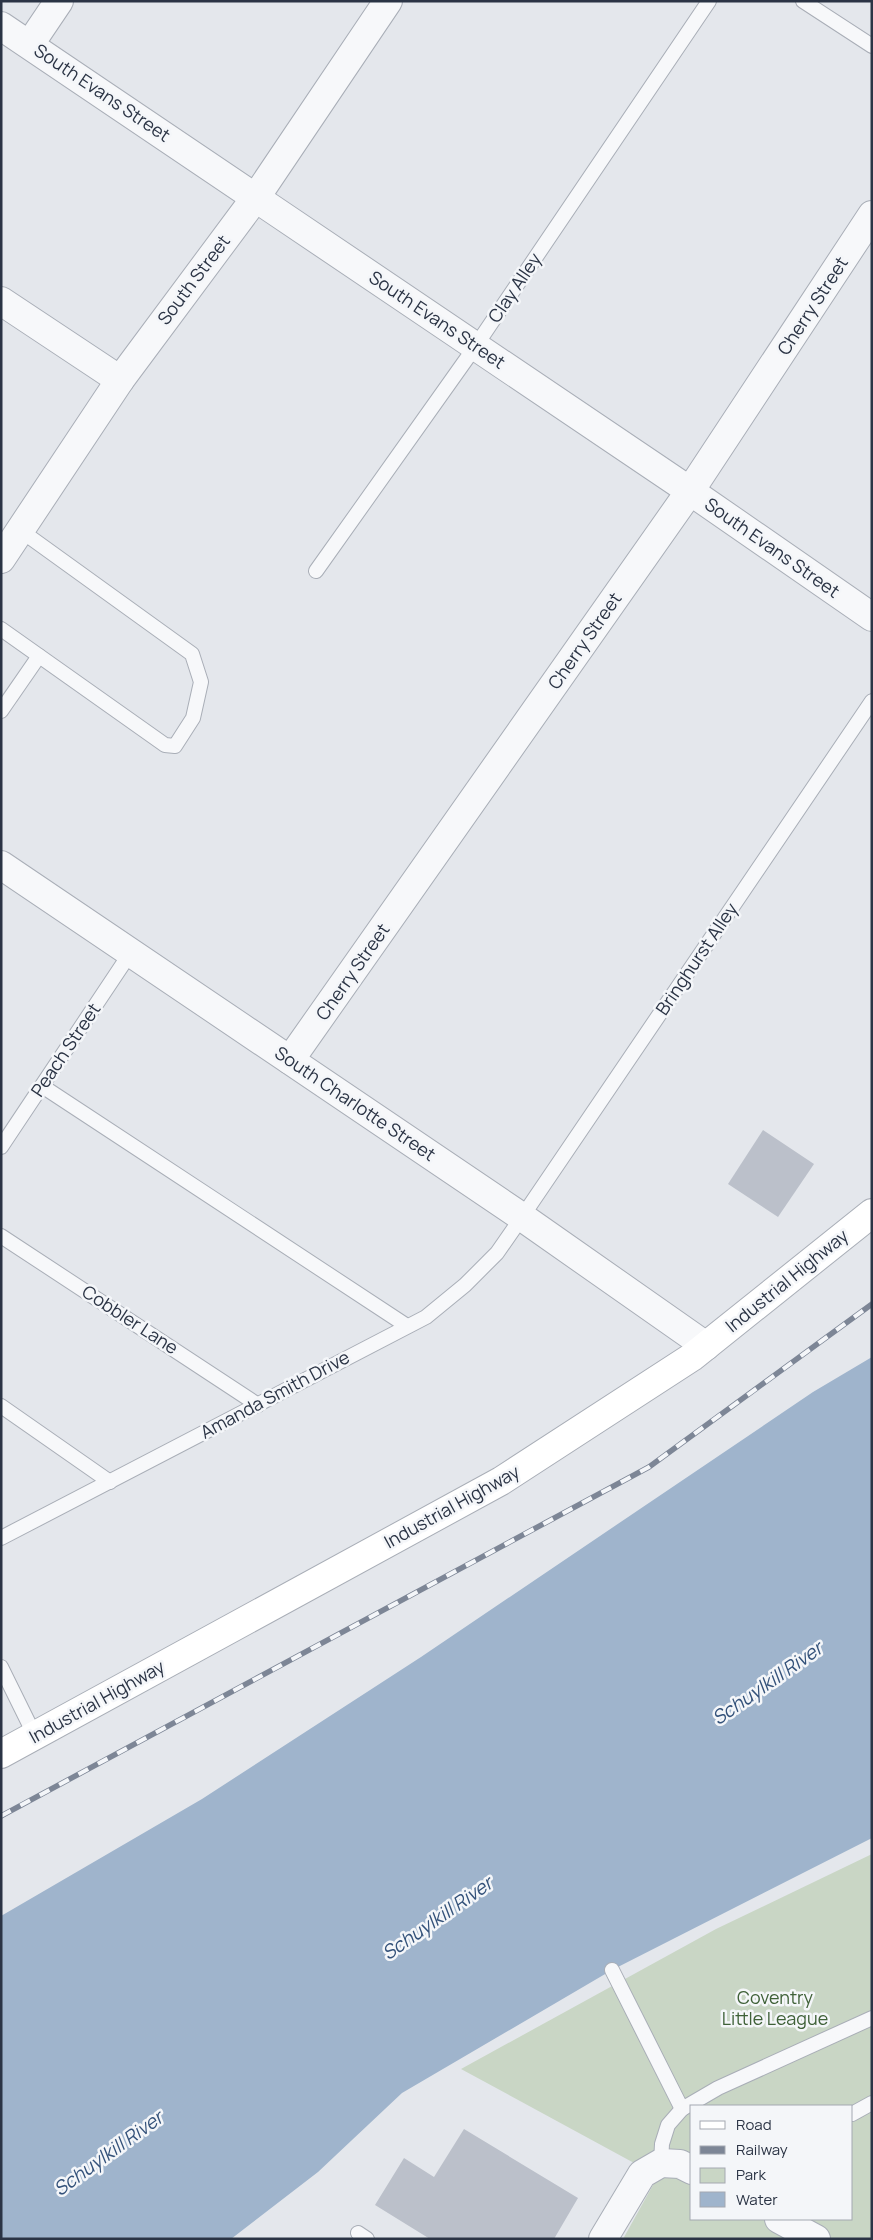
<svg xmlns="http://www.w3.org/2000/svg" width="873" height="2240" viewBox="0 0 873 2240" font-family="Manrope,sans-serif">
<rect width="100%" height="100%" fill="#e4e7ec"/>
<!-- green -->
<path fill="#c9d6c5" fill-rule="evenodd" d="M872,1854v385h-249l35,-63 -197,-107 255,-140zM692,2106h160v113h-160z"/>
<!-- water -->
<polygon fill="#9fb4cc" points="872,1357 872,1838 612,1970 402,2093 318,2172 231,2239 1,2239 1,1916 202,1799 421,1657 813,1392"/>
<!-- building -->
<g fill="#bbc0ca">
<polygon points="763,1130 814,1164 778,1217 728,1184"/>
<polygon points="464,2129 578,2198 554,2239 430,2239 375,2205 404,2158 434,2177"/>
</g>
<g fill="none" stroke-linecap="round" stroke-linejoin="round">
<defs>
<g id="lane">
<polyline points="803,1 872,46"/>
<polyline points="316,571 475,347 709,1"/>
<polyline points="1,629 165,745 175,746 193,718 201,682 192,654 20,530"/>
<polyline points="1,711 39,656"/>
<polyline points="42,1086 407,1326"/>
<polyline points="1,1147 131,952"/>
<polyline points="1,1236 258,1405"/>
<polyline points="1,1406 110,1482"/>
<polyline points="1,1538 426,1317 465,1285 497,1253 522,1217 872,701"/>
<polyline points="1,1667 35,1736"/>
<polyline points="612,1970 682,2109"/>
<polyline points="852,2114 872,2103"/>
<polyline points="661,2163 662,2144 668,2125 682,2109 718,2088 872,2018"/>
<polyline points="358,2233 367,2239"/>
</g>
<g id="street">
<polyline points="1,26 690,491 872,617"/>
<polyline points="30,44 59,1"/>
<polyline points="1,301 120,380"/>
<polyline points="1,559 120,380 256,197 388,1"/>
<polyline points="1,865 522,1217 706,1346"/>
<polyline points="290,1060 690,491 872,215"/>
<polyline points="779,2219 816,2239"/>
<polyline points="603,2239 642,2174 661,2163 680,2164 692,2170"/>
</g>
<polyline id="secondary" points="1,1754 501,1481 692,1357 872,1213"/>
</defs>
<!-- lane casing -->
<use href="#lane" stroke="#a9aeb7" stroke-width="16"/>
<!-- street casing -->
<use href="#street" stroke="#a9aeb7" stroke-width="30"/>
<!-- secondary casing -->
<use href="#secondary" stroke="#a9aeb7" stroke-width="30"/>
<!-- lane -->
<use href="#lane" stroke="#f7f8fa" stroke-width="14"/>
<!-- street -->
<use href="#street" stroke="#f7f8fa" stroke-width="28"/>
<!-- secondary -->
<use href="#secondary" stroke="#fff" stroke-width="28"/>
<defs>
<polyline id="rail" points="1,1816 649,1467 872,1304"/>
</defs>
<!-- rail casing -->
<use href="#rail" stroke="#7d8696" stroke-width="5.5"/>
<!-- rail -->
<use href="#rail" stroke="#f4f6f9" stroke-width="4" stroke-dasharray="11" stroke-linecap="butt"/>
</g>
<g text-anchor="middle" stroke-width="5" stroke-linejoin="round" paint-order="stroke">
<!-- street labels -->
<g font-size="18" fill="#2b3445" stroke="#f4f6f9">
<text transform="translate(102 93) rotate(34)" y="6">South Evans Street</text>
<text transform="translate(194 280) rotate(-53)" y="6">South Street</text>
<text transform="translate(515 288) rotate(-56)" y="6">Clay Alley</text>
<text transform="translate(813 306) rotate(-57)" y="6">Cherry Street</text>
<text transform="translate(437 320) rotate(34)" y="6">South Evans Street</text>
<text transform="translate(772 548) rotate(35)" y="6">South Evans Street</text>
<text transform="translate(585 641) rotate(-55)" y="6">Cherry Street</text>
<text transform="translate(697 959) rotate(-56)" y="6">Bringhurst Alley</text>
<text transform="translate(353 972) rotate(-55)" y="6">Cherry Street</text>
<text transform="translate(66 1050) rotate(-56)" y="6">Peach Street</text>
<text transform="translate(355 1104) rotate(34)" y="6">South Charlotte Street</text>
<text transform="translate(787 1281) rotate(-39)" y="6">Industrial Highway</text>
<text transform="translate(130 1320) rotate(33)" y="6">Cobbler Lane</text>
<text transform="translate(275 1395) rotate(-28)" y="6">Amanda Smith Drive</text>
<text transform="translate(452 1507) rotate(-29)" y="6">Industrial Highway</text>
<text transform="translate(97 1702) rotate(-29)" y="6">Industrial Highway</text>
</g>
<!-- park labels -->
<g font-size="18" fill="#3f6138" stroke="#f4f6f9">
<text x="775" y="2004">Coventry<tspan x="775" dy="21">Little League</tspan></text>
</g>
<!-- water labels -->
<g font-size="19" font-style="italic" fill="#34527a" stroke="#f4f6f9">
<text transform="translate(767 1683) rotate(-35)" y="7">Schuylkill River</text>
<text transform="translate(437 1918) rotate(-35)" y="7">Schuylkill River</text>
<text transform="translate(108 2153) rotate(-36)" y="7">Schuylkill River</text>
</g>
</g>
<!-- border -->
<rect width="873" height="2240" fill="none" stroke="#2b3445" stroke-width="5"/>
<!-- legend -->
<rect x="690" y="2105" width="162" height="115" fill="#f4f6f9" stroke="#a4a8b1"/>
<rect x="700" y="2121" width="25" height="8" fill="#ffffff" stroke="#a4a8b1"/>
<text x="736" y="2130" font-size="15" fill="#2b3445">Road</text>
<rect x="700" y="2146" width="25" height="8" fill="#7d8696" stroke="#a4a8b1"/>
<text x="736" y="2155" font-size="15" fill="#2b3445">Railway</text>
<rect x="700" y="2168" width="25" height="15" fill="#c9d6c5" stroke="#a4a8b1"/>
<text x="736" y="2180" font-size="15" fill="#2b3445">Park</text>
<rect x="700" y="2192" width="25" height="15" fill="#9fb4cc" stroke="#a4a8b1"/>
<text x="736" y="2205" font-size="15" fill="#2b3445">Water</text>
</svg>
